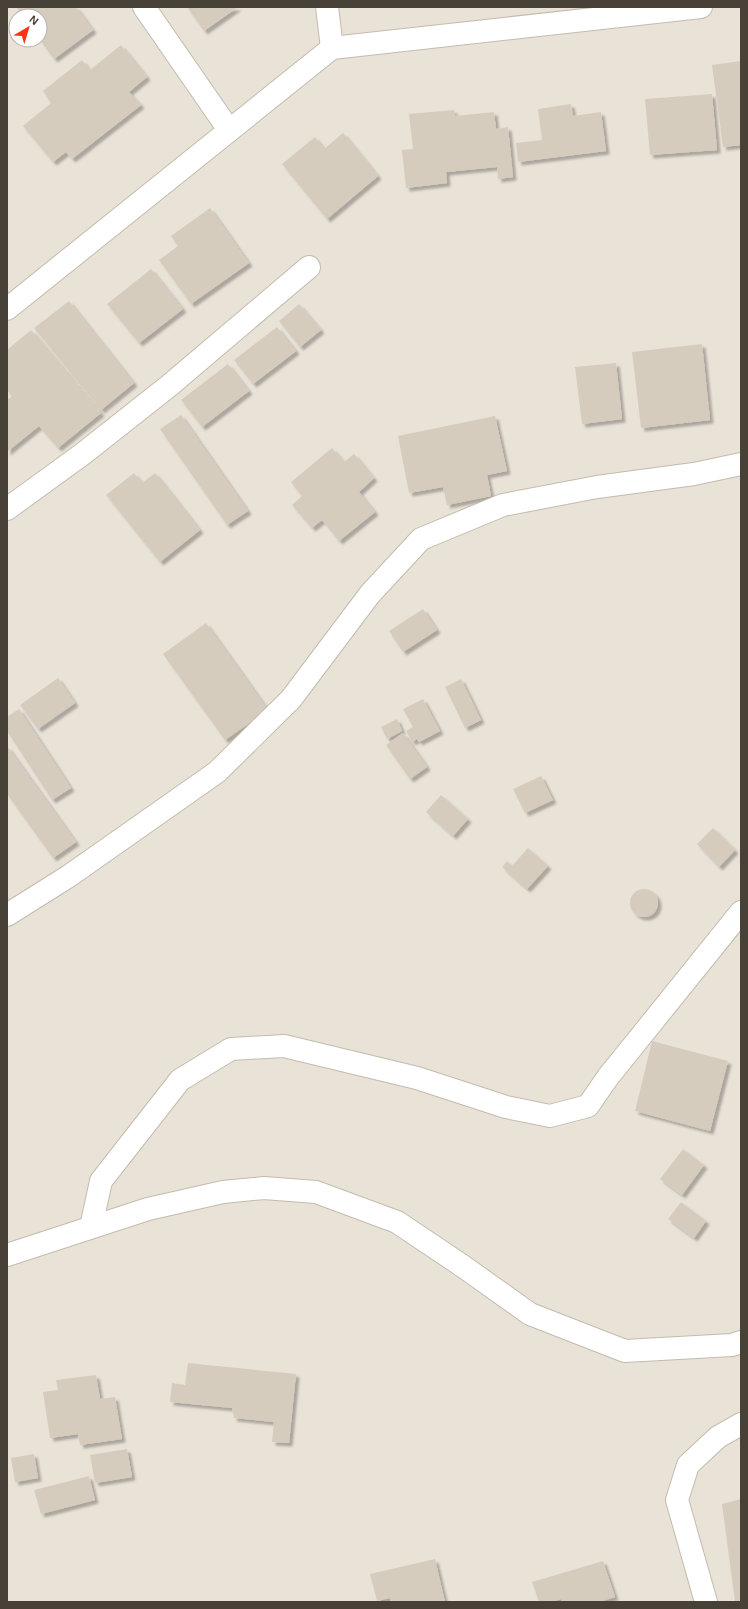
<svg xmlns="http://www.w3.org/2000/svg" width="748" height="1609" viewBox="0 0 748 1609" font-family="Arial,sans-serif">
<defs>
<filter id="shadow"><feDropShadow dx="3.5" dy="3.5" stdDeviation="1" flood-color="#0004"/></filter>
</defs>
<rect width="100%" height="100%" fill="#f5f1e9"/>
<!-- residential -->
<path fill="#e9e2d7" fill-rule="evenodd" d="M7,7h734v1595h-734zM16,16h24v24h-24z"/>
<!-- building -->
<g fill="#d6ccbe" filter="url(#shadow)">
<polygon points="16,7 76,7 93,30 54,59 40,40 40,16 23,16"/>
<polygon points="187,7 238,7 204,31"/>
<polygon points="121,45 147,77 129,92 141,105 72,159 66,152 53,162 23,126 51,103 43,91 82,60 90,70"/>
<polygon points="741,61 741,145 723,147 712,65"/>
<polygon points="712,94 717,150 650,155 645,99"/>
<polygon points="571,104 573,116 601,112 606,151 518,162 516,143 542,140 538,109"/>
<polygon points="454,110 455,116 494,112 496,129 508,127 513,177 498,179 497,167 446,172 447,183 406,188 402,150 413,149 409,114"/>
<polygon points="343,133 378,176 327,219 282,164 315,137 324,149"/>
<polygon points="210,208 249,263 191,304 159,260 178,246 171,236"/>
<polygon points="151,269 183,309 139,343 107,304"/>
<polygon points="69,301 134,383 101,410 34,328"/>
<polygon points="299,304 321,330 300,347 279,321"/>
<polygon points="277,327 296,351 253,384 234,360"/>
<polygon points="31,330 101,413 58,448 39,426 7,452 7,400 12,396 7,390 7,350"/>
<polygon points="702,344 710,420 641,428 632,352"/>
<polygon points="616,363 622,419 582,424 575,367"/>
<polygon points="228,364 249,391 202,427 181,400"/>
<polygon points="181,415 248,511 227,525 160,429"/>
<polygon points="495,416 507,471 487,475 491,496 447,505 443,487 409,493 398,436"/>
<polygon points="332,448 344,462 354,454 374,478 359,492 375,512 339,541 322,520 312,528 292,505 302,496 291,482"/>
<polygon points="134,473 142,483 155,473 200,530 160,562 106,495"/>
<polygon points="423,609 437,630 403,652 389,631"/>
<polygon points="206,623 268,710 225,740 163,654"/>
<polygon points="58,678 75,703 38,729 20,705"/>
<polygon points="461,679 481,720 465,728 445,687"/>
<polygon points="423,699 440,731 419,742 417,739 412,742 406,731 413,727 403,709"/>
<polygon points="19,709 71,788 52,800 7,731 7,717"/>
<polygon points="397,719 402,731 387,739 381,727"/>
<polygon points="403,733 427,767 410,779 386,745"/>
<polygon points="7,746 76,842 53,858 7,794"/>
<polygon points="541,776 553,800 525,813 513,789"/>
<polygon points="441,795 468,819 453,836 426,812"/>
<polygon points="713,828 735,850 719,867 697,844"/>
<polygon points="528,848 548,866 527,889 502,867 507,861 512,866"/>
<circle cx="644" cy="903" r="14"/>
<polygon points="652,1041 728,1061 710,1131 635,1111"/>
<polygon points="683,1149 704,1165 682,1195 660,1179"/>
<polygon points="681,1202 706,1221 694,1238 668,1219"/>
<polygon points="188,1363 296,1374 289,1443 272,1442 274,1422 234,1418 232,1408 170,1402 172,1383 185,1385"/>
<polygon points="96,1375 100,1399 115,1397 122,1439 80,1445 78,1434 50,1438 43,1392 58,1390 56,1380"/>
<polygon points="127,1449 132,1477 95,1483 90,1455"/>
<polygon points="34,1454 38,1478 15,1482 11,1458"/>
<polygon points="89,1476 95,1500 41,1514 34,1490"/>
<polygon points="741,1499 741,1602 735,1602 722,1504"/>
<polygon points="435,1559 445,1602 390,1602 390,1598 377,1601 370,1574"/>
<polygon points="603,1561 615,1597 599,1602 562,1602 561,1599 551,1602 539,1602 532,1582"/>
</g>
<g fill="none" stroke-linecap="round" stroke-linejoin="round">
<defs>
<g id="street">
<polyline points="144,7 229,130"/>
<polyline points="327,7 332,48"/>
<polyline points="7,309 332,48 701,7"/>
<polyline points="7,509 84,453 170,385 309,267"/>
<polyline points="7,915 69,876 217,772 291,699 370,594 421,539 503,505 597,487 694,474 741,464"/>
<polyline points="91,1227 101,1181 180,1080 231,1049 284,1046 417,1078 506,1107 550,1116 588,1106 608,1077 741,912"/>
<polyline points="7,1255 148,1209 223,1192 264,1188 316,1192 397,1222 464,1267 530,1314 625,1351 732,1345 741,1342"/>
<polyline points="706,1602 677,1500 688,1465 718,1437 741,1424"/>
</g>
</defs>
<!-- street casing -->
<use href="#street" stroke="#c3bbae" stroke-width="24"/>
<!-- street -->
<use href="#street" stroke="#fff" stroke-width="22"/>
</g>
<!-- border -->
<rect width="748" height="1609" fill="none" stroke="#484137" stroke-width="16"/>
<!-- north arrow -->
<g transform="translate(28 28) rotate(38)"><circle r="19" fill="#ffffff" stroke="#b6b3af"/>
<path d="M0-3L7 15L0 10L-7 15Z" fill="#fd3217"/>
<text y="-6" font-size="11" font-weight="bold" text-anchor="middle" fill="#484137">N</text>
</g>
</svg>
